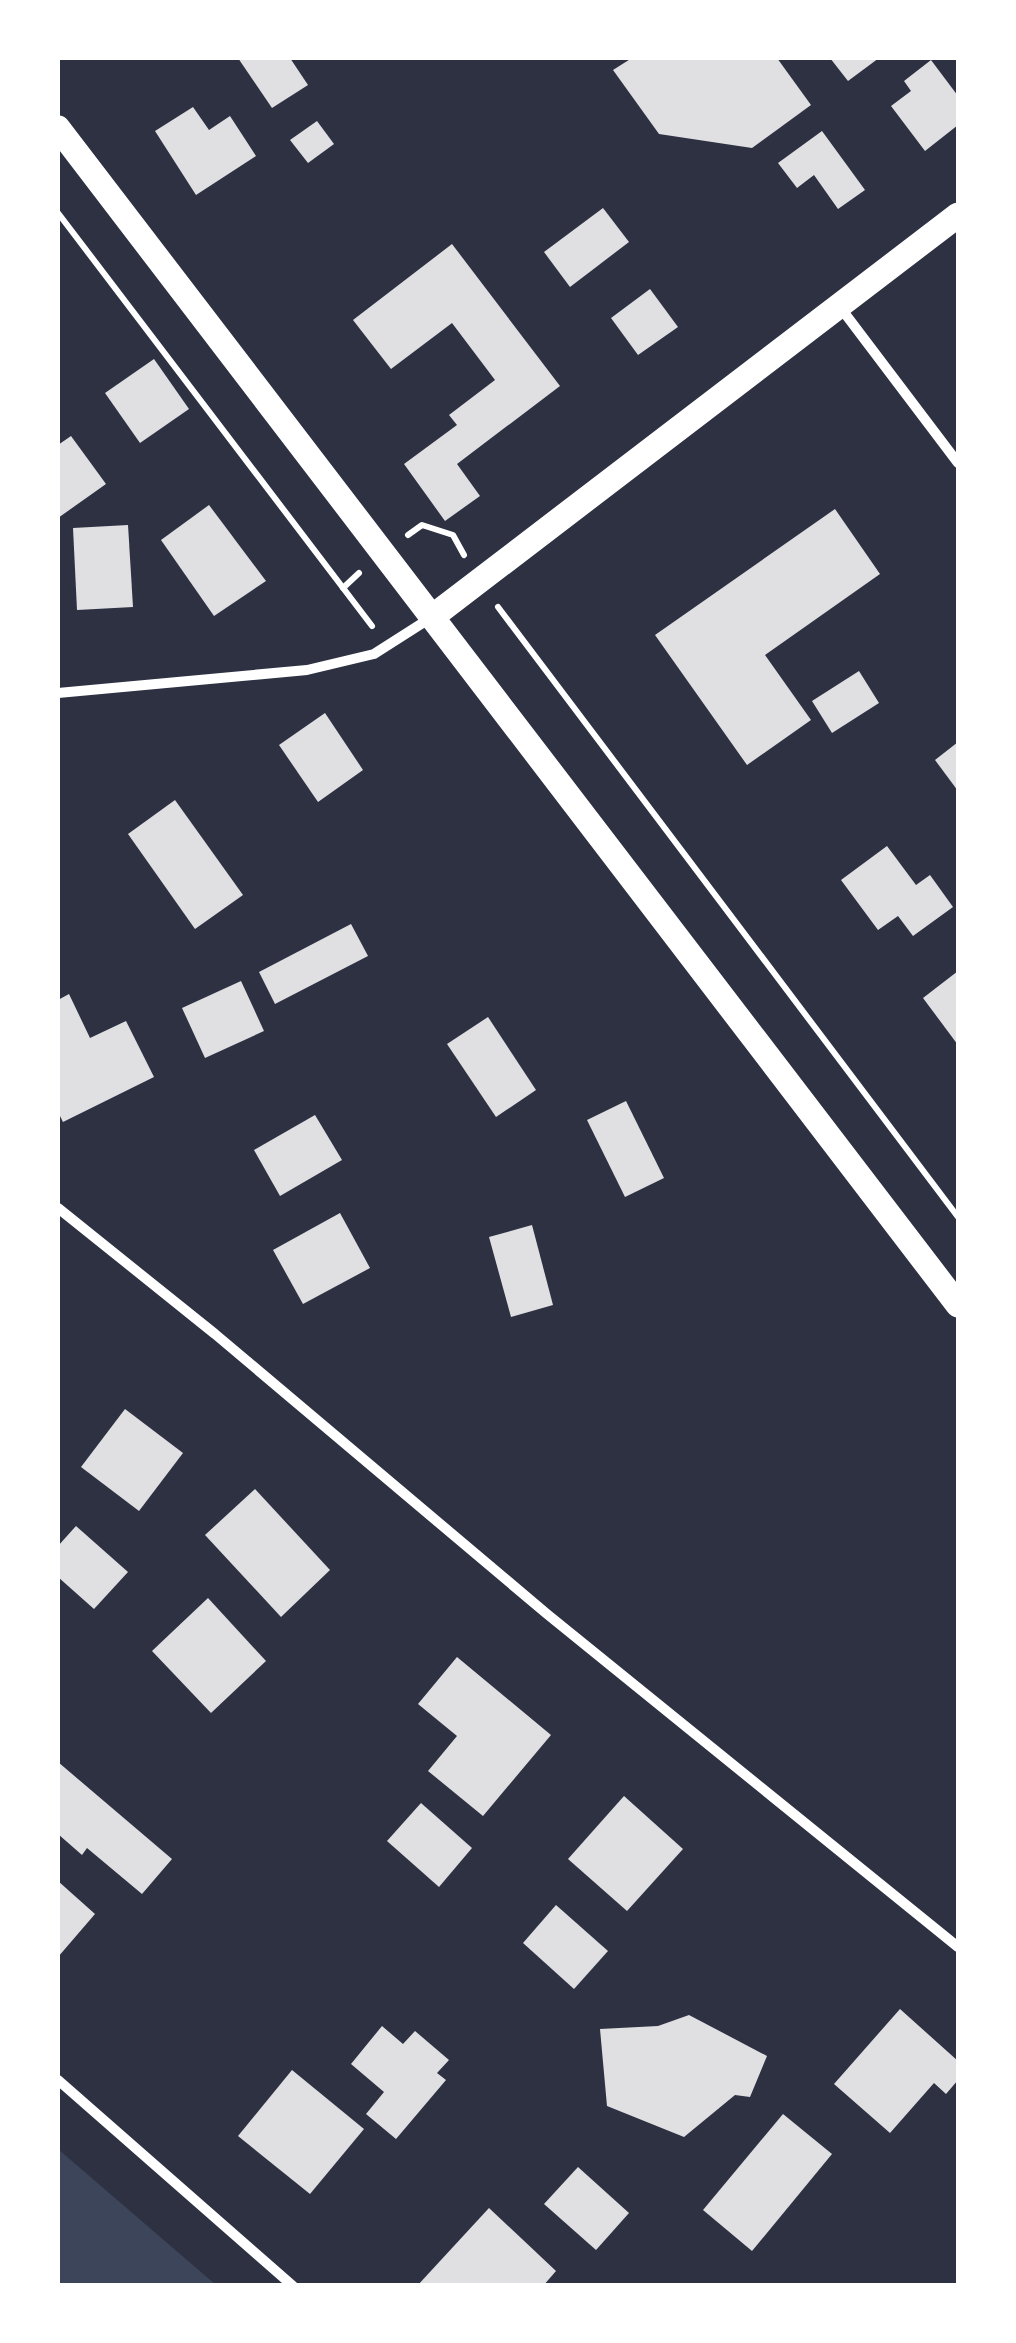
<svg xmlns="http://www.w3.org/2000/svg" width="1016" height="2343" viewBox="0 0 1016 2343" font-family="Figtree,sans-serif">
<rect width="100%" height="100%" fill="#2d3142"/>
<!-- green -->
<polygon fill="#3c4559" points="58,2149 216,2285 58,2285"/>
<!-- building -->
<g fill="#e0e0e3">
<polygon points="238,58 290,58 308,85 272,108"/>
<polygon points="632,58 777,58 811,105 752,148 659,134 613,70"/>
<polygon points="830,58 879,58 848,81"/>
<polygon points="931,60 958,96 958,125 925,151 891,106 911,91 904,81"/>
<polygon points="193,107 209,130 230,116 256,156 196,195 155,131"/>
<polygon points="317,121 334,144 308,163 290,140"/>
<polygon points="822,131 865,190 838,209 814,175 797,188 778,163"/>
<polygon points="603,208 629,242 570,287 544,252"/>
<polygon points="452,244 560,386 457,464 480,496 445,521 404,464 457,425 449,415 495,380 452,323 391,369 353,320"/>
<polygon points="650,289 678,327 638,355 611,318"/>
<polygon points="154,359 189,409 140,443 105,393"/>
<polygon points="71,436 106,484 58,518 58,445"/>
<polygon points="209,505 266,581 214,616 161,540"/>
<polygon points="835,509 880,574 765,655 811,720 747,765 655,635"/>
<polygon points="128,525 133,607 77,610 73,528"/>
<polygon points="859,671 879,703 832,733 812,701"/>
<polygon points="325,713 363,770 318,802 279,745"/>
<polygon points="958,742 958,791 935,760"/>
<polygon points="175,800 243,895 195,929 128,834"/>
<polygon points="887,846 916,885 930,875 953,907 913,936 898,916 878,930 841,880"/>
<polygon points="351,924 368,956 275,1004 259,972"/>
<polygon points="958,971 958,1045 923,998"/>
<polygon points="241,981 264,1031 205,1058 182,1008"/>
<polygon points="69,994 90,1038 126,1021 154,1077 63,1122 58,1112 58,1000"/>
<polygon points="488,1017 536,1090 496,1117 447,1044"/>
<polygon points="626,1101 664,1178 625,1197 587,1120"/>
<polygon points="315,1115 342,1160 280,1196 254,1150"/>
<polygon points="340,1213 370,1268 303,1304 273,1250"/>
<polygon points="532,1225 553,1305 511,1317 489,1237"/>
<polygon points="125,1409 183,1453 139,1511 81,1467"/>
<polygon points="255,1489 330,1570 281,1617 205,1535"/>
<polygon points="76,1526 128,1572 94,1609 58,1577 58,1546"/>
<polygon points="208,1598 266,1661 211,1713 152,1651"/>
<polygon points="457,1657 551,1735 483,1816 428,1771 457,1736 418,1704"/>
<polygon points="58,1762 172,1859 142,1894 87,1848 82,1855 58,1834"/>
<polygon points="624,1796 683,1849 627,1911 568,1859"/>
<polygon points="421,1803 472,1848 439,1887 387,1841"/>
<polygon points="58,1881 95,1914 58,1957"/>
<polygon points="556,1905 608,1951 574,1989 523,1943"/>
<polygon points="900,2009 958,2061 958,2080 946,2094 934,2083 890,2133 834,2084"/>
<polygon points="689,2015 767,2056 750,2097 735,2095 684,2137 607,2106 600,2029 658,2026"/>
<polygon points="382,2026 403,2044 415,2031 449,2060 437,2073 446,2080 396,2139 366,2114 384,2092 351,2064"/>
<polygon points="292,2070 364,2129 310,2194 238,2136"/>
<polygon points="783,2114 832,2154 752,2251 703,2210"/>
<polygon points="578,2167 629,2213 596,2250 544,2204"/>
<polygon points="489,2208 556,2271 543,2286 417,2286"/>
</g>
<g fill="none" stroke-linecap="round" stroke-linejoin="round">
<!-- path -->
<g stroke="#fff" stroke-width="6">
<polyline points="58,213 372,626"/>
<polyline points="408,535 422,525 453,535 464,555"/>
<polyline points="343,588 359,573"/>
<polyline points="498,607 958,1217"/>
</g>
<!-- minor -->
<g stroke="#fff" stroke-width="10">
<polyline points="840,307 958,463"/>
<polyline points="58,693 307,670 374,654 432,617"/>
<polyline points="58,1208 215,1334 547,1614 958,1947"/>
<polyline points="58,2080 293,2286"/>
</g>
<!-- primary -->
<g stroke="#fff" stroke-width="25">
<polyline points="58,128 958,1305"/>
<polyline points="432,617 958,215"/>
</g>
</g>
<!-- border -->
<rect width="1016" height="2343" fill="none" stroke="#ffffff" stroke-width="120"/>
</svg>
